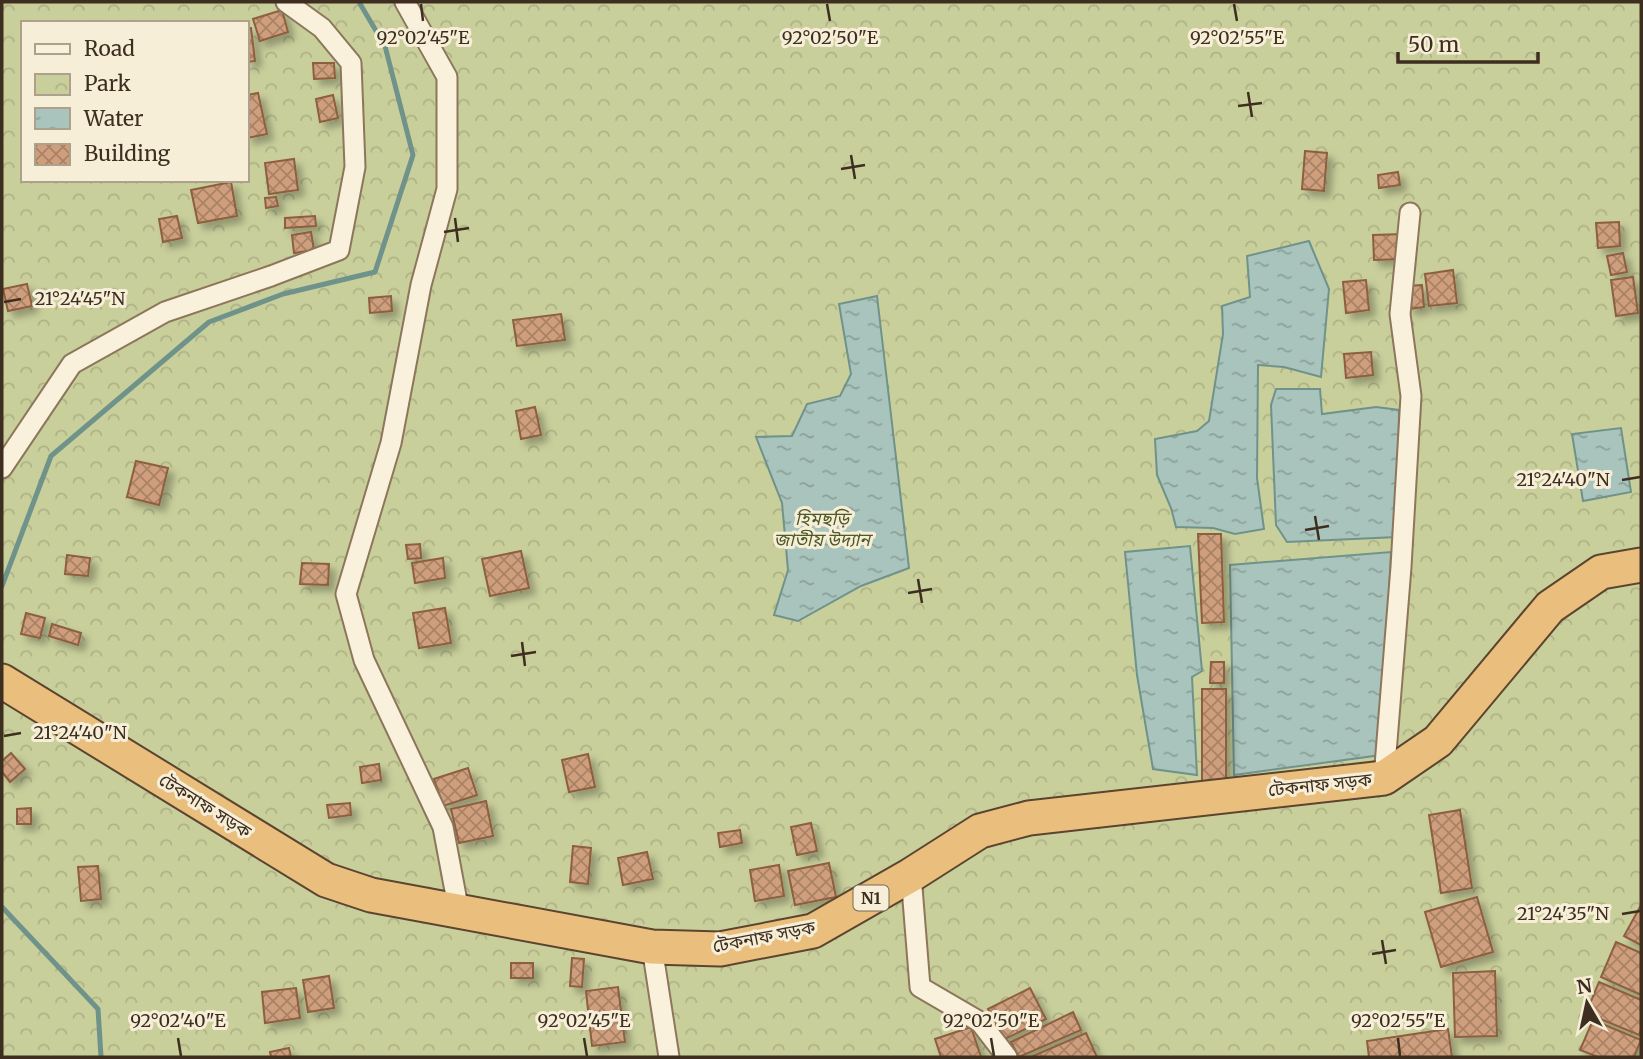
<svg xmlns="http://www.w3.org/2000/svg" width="1643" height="1059" viewBox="0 0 1643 1059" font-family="Merriweather,'Noto Sans Bengali',serif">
<defs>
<pattern id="park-crowns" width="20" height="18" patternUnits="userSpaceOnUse" patternTransform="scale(1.75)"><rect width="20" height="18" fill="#c9cf9b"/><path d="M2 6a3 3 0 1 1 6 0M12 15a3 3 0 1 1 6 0" fill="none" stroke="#aeb285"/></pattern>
<pattern id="water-ripples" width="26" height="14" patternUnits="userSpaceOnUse" patternTransform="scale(1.75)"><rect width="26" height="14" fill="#a9c4bc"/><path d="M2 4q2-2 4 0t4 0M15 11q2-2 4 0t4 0" fill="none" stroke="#8ba098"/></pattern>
<pattern id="building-cross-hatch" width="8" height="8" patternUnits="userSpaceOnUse" patternTransform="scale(1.75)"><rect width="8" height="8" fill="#cf9f7d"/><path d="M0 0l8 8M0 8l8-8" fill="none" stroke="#a98266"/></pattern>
<filter id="shadow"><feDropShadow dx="6" dy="6" stdDeviation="3.5" flood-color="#0004"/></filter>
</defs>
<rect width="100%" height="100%" fill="#f0e4c8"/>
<!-- park -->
<path fill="url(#park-crowns)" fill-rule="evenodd" d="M2,2h1639v1055h-1639zM23,23h224v157h-224z"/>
<!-- water -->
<g fill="url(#water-ripples)" stroke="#6f938a" stroke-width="2">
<polygon points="1309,241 1329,289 1321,377 1284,367 1258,365 1257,478 1264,529 1235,534 1213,528 1176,527 1171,508 1157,475 1155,439 1197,431 1209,421 1223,334 1222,306 1250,297 1247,256"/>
<polygon points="877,296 909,568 861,586 798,621 774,615 788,570 782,503 756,437 792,436 807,404 840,396 851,374 839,304"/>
<polygon points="1276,389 1320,389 1322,414 1376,407 1399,410 1397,537 1287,542 1276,525 1271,405"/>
<polygon points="1621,428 1631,492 1583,501 1572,434"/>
<polygon points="1190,546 1202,671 1192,677 1197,775 1153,769 1137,675 1125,552"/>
<polygon points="1391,552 1381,755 1234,775 1230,565"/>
</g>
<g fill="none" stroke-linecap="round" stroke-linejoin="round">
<!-- stream -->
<g stroke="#6f938a" stroke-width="5">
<polyline points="2,586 51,456 209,322 283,294 375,272 413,155 385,46 359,2"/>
<polyline points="2,907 98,1009 101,1057"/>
</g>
</g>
<!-- building -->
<g fill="url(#building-cross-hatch)" stroke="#8d5f41" stroke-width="2" filter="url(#shadow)">
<polygon points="282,10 288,32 260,41 253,19"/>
<polygon points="247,28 251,28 255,61 247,62"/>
<polygon points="313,63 334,63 335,78 314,79"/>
<polygon points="258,93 267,134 247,138 247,95"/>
<polygon points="333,95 338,118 320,122 316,99"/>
<polygon points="1305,151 1327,153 1324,191 1302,189"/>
<polygon points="294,159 298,190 269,194 265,163"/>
<polygon points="1398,172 1400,185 1379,188 1378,175"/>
<polygon points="231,182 237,216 198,223 191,190"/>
<polygon points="276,197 278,206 266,208 265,198"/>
<polygon points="177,216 182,238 163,242 159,219"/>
<polygon points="315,216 316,226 285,228 285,218"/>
<polygon points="1619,222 1620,246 1598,248 1596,223"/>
<polygon points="311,232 314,250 294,253 292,235"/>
<polygon points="1404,234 1404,259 1374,260 1373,235"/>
<polygon points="1623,253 1627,272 1611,275 1607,256"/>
<polygon points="1453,270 1457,303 1429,306 1425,274"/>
<polygon points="1633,277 1638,313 1616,316 1611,280"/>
<polygon points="1366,280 1369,310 1346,313 1343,282"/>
<polygon points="27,284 32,306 8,311 3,289"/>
<polygon points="1422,285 1424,307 1409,309 1407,286"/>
<polygon points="391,296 392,311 370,313 369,298"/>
<polygon points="561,314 565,340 517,346 513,320"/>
<polygon points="1371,352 1373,375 1346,378 1344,354"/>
<polygon points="535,407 541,435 521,439 516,411"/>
<polygon points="136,461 168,468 159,505 127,497"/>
<polygon points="1198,534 1221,534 1224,622 1202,623"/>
<polygon points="420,544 421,558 408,559 406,545"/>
<polygon points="521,551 529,588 490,596 482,559"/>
<polygon points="67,555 90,558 88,576 65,574"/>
<polygon points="443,558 445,578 415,583 412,563"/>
<polygon points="302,563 329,564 328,585 300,584"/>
<polygon points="445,608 451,643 419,648 413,613"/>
<polygon points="26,613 45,618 40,638 21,634"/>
<polygon points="52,624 81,633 78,645 49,636"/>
<polygon points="1211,662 1224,662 1224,683 1210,683"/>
<rect x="1202" y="689" width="24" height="92"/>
<polygon points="11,753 25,769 10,782 2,772 2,761"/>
<polygon points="588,754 595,787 569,792 562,760"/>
<polygon points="379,764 381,780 362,783 360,767"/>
<polygon points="468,768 477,795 443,806 434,779"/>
<polygon points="486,801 493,836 459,843 451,809"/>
<polygon points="350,803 351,815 329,818 327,805"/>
<polygon points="31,808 31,824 17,824 17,809"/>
<polygon points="1460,810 1472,888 1441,893 1429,815"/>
<polygon points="811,823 817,851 797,855 791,827"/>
<polygon points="740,830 742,843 720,847 718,833"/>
<polygon points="573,846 591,848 588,884 570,882"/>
<polygon points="647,852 653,879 623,885 618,858"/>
<polygon points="829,863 836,897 795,905 788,871"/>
<polygon points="779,865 784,896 755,901 750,870"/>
<polygon points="98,866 101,899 81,901 78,867"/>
<polygon points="1477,897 1493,952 1441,967 1425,912"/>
<polygon points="1640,907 1641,908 1641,945 1624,936"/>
<polygon points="1616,942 1641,953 1641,995 1601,977"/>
<polygon points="572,958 584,959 582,987 570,986"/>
<rect x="511" y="963" width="22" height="15"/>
<polygon points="1495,971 1497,1036 1455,1037 1453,973"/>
<polygon points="329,976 334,1008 308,1012 303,980"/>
<polygon points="1599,982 1641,1000 1641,1029 1639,1035 1586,1013"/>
<polygon points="618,987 625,1042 592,1046 586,991"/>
<polygon points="296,988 300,1018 265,1023 262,992"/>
<polygon points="1030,988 1046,1019 1003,1040 988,1009"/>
<polygon points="1073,1012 1081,1030 1019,1057 1011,1042"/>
<polygon points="1593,1020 1641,1040 1634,1057 1598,1057 1580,1050"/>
<polygon points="971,1027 981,1057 941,1057 935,1039"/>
<polygon points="1448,1029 1452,1057 1369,1057 1367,1041"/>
<polygon points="1086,1033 1097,1057 1031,1057"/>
<polygon points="289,1048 291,1057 271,1057 270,1052"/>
</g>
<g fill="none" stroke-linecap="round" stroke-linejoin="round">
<defs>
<g id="minor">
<polyline points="405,2 447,77 447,189 421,285 391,443 346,594 364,660 443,827 459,912"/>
<polyline points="2,468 72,364 165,312 271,276 339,250 355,167 351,63 322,28 286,2"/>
<polyline points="1384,778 1401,567 1411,396 1400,314 1410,213"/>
<polyline points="911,875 920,987 980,1022 1007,1057"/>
<polyline points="652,947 669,1057"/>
</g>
<polyline id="trunk" points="2,681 326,880 371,895 652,947 720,949 813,931 911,875 980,831 1029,818 1384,778 1438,741 1550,607 1601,572 1641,565"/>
</defs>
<!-- minor casing -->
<use href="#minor" stroke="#8d765c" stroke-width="23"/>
<!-- trunk casing -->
<use href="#trunk" stroke="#5b4430" stroke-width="37"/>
<!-- minor -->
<use href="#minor" stroke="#faf1dc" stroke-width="19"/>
<!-- trunk -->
<use href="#trunk" stroke="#eabe7c" stroke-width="33"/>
</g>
<!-- ticks -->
<path fill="none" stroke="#3d2e20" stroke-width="2.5" d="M421,4l2,17M827,4l3,17M1234,4l3,17M1248,92l4,25M1238,106l24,-3M851,155l4,24M841,169l24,-4M455,218l3,24M444,232l25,-4M4,302l17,-3M1622,480l18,-3M1315,516l4,24M1305,530l24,-4M918,579l4,24M908,593l24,-4M522,642l3,24M511,656l25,-4M4,736l17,-3M1622,914l18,-3M1382,940l4,24M1372,954l24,-4M178,1038l3,18M584,1038l3,18M991,1038l3,18M1398,1038l2,18"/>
<g text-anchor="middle" stroke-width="6" stroke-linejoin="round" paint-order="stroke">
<!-- shield labels -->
<rect fill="#f7eed8" stroke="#756857" stroke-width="2" x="853.5" y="885.5" width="35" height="25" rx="5"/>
<g font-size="16" font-weight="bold" fill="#3d2e20">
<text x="871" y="904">N1</text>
</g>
<!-- park labels -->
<g font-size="18" font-style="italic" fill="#4d5a26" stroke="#f7eed8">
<text x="822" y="525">হিমছড়ি<tspan x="822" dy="21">জাতীয় উদ্যান</tspan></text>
</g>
<!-- street labels -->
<g font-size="18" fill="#3d2e20" stroke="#f7eed8">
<text transform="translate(1320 785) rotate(-6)" y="6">টেকনাফ সড়ক</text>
<text transform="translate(205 806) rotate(32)" y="6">টেকনাফ সড়ক</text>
<text transform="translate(764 937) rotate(-11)" y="6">টেকনাফ সড়ক</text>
</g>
</g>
<g font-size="18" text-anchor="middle" fill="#3d2e20" stroke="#f7eed8" stroke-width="6" stroke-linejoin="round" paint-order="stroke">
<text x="423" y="44">92°02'45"E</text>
<text x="830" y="44">92°02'50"E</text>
<text x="1237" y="44">92°02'55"E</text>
<text x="80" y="305">21°24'45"N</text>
<text x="1563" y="486">21°24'40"N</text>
<text x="80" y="739">21°24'40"N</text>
<text x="1563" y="920">21°24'35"N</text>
<text x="178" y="1027">92°02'40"E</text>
<text x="584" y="1027">92°02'45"E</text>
<text x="991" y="1027">92°02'50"E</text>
<text x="1398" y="1027">92°02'55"E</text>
</g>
<!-- border -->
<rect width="1643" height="1059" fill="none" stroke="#3d2e20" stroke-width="7"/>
<!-- legend -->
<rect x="21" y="21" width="228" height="161" fill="#f7eed8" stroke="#ada18e" stroke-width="2"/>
<rect x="35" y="44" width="35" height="10" fill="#faf1dc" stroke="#ada18e" stroke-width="2"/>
<text x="84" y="56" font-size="21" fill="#3d2e20">Road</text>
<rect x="35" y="74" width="35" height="21" fill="url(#park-crowns)" stroke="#ada18e" stroke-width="2"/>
<text x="84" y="91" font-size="21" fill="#3d2e20">Park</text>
<rect x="35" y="108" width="35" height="21" fill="url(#water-ripples)" stroke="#ada18e" stroke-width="2"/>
<text x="84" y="126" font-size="21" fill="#3d2e20">Water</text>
<rect x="35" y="144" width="35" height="21" fill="url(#building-cross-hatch)" stroke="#ada18e" stroke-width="2"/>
<text x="84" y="161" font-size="21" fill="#3d2e20">Building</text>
<!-- north arrow -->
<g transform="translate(1587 1003) rotate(351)" stroke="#f7eed8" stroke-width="5" paint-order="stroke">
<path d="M0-5L12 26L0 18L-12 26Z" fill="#3d2e20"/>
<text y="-10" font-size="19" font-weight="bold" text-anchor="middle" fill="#3d2e20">N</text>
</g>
<!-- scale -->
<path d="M1398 52v10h140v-10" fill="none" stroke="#3d2e20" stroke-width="3.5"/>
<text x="1408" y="52" font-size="21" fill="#3d2e20" stroke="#f7eed8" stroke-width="5" paint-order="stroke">50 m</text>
</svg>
